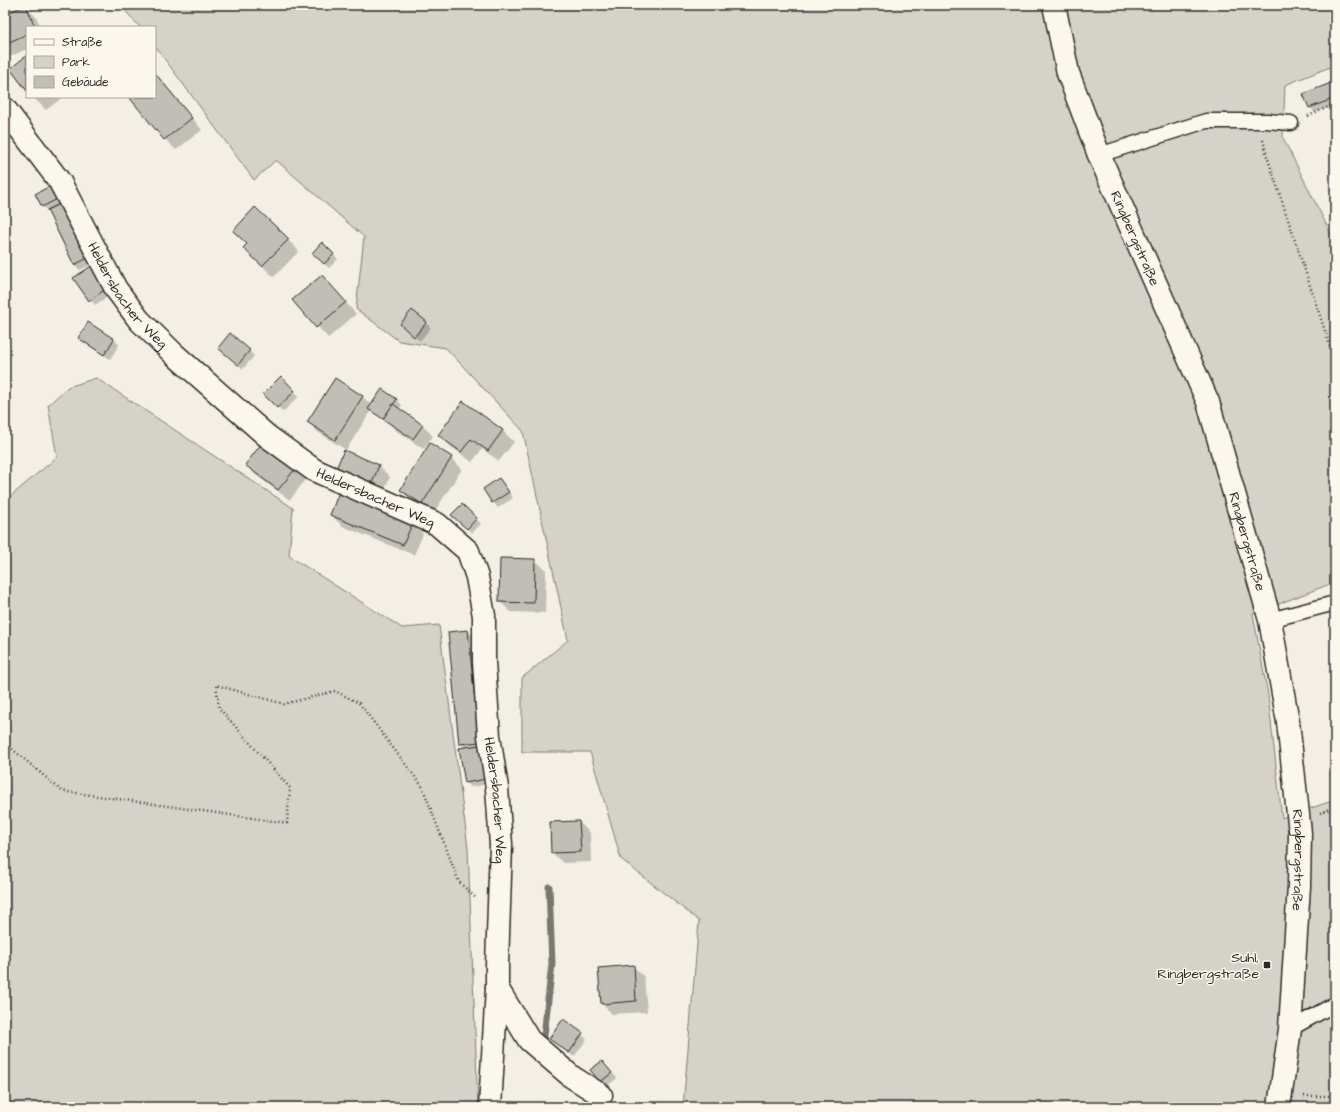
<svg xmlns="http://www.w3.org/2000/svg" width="1340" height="1112" viewBox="0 0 1340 1112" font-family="'Architects Daughter',sans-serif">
<rect width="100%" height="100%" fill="#f3efe4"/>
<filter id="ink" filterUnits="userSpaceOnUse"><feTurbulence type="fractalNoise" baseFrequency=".025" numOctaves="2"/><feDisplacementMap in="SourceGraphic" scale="8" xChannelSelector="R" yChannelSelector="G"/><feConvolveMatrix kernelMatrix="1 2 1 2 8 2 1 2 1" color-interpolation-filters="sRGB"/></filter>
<g filter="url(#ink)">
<!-- green -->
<g fill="#d5d2c9" stroke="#807e7a">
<polygon points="120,5 1335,5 1335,65 1285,85 1283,138 1335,242 1335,582 1253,614 1268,695 1282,818 1335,800 1335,1107 683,1107 699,921 621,859 590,752 522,752 522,678 568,640 523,431 446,348 399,341 356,309 364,237 276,160 254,180 155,46 155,27 140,27"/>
<polygon points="96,378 293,508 289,556 402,628 439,625 468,848 478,1107 5,1107 5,501 57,457 48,405 68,387"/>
</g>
<!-- shadow -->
<g fill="#0003">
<polygon points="25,6 36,17 41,27 27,27 27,49 7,58 5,57 5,15"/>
<polygon points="155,74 164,83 202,130 176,150 165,139 130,97 155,97"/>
<polygon points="1331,84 1335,88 1335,105 1315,113 1310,107"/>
<polygon points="33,97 63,97 46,110"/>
<polygon points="54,185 97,262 80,270 75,265 48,212 43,206"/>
<polygon points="288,240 299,251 274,277 255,259"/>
<polygon points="322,244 338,259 329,268 313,253"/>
<polygon points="75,279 113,293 95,305"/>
<polygon points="332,287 356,314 328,338 294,300"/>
<polygon points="426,323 431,328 420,341 406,330"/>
<polygon points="79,337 114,339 119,345 110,359 85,343"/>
<polygon points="249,351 254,356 243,369 224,353"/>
<polygon points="281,378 299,396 283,412 265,394"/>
<polygon points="362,396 372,406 396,399 402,405 399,409 422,425 433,436 424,449 395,430 388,422 371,411 346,450 319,433 308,422"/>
<polygon points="463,402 503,431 514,442 499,461 482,449 472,462 450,446 439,435"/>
<polygon points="344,452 379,466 390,477 382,496"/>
<polygon points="451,458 462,469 433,514 412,501 401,490"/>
<polygon points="246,465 295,468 306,479 290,500 257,476"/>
<polygon points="499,479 504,484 513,498 498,508 493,502"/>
<polygon points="462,505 481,524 472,533 453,515"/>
<polygon points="331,515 412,523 423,534 414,555 342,526"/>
<polygon points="535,560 546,570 545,613 511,612 500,602"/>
<polygon points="468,631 473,636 490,784 471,787 466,782 465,748 460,743"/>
<polygon points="579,822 590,833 591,862 563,863 552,853 551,823"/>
<polygon points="633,966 644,977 647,1012 612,1014 602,1004"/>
<polygon points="563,1021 587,1039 574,1057 550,1039"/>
<polygon points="602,1062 617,1078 606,1087 592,1071"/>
</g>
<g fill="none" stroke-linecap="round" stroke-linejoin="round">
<!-- stream -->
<polyline stroke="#787772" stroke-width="7" points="544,1036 552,964 549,887"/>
</g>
<!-- building -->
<g fill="#c0beb6" stroke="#2b2b2b">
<polygon points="26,5 35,27 27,27 27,34 5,44 5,14"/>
<polygon points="27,55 27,91 10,69"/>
<polygon points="155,73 192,118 164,140 129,97 155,97"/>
<polygon points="1331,83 1335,92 1335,98 1309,108 1303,94"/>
<polygon points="54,184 61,197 42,207 35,194"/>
<polygon points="65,201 92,256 74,265 47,210"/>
<polygon points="255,207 289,239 262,266 243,248 247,244 233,231"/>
<polygon points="322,242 334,254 324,264 312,253"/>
<polygon points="93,265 108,287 89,301 73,278"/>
<polygon points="322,275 346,302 316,328 292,300"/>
<polygon points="412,310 427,322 414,337 400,324"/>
<polygon points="88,322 114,339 104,355 78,338"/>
<polygon points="230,333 250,350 238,365 218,348"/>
<polygon points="281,376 295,391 277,408 263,394"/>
<polygon points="335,378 363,396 335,440 307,422"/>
<polygon points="382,389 397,399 383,419 368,409"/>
<polygon points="463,401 503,430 488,451 471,439 461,452 438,435"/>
<polygon points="393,404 423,425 413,439 383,419"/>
<polygon points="262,443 296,468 278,490 245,465"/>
<polygon points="430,443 452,457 422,504 400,490"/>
<polygon points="344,450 379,465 371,486 335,471"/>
<polygon points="499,478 509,492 492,503 483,489"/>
<polygon points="339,492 413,522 403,545 330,515"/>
<polygon points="462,504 477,518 467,529 451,515"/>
<polygon points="500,558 535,559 534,603 499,602"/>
<polygon points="468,630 479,742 459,744 448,632"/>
<polygon points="480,745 486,779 465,783 459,748"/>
<polygon points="579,821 581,852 551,853 550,822"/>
<polygon points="634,965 636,1001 601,1004 598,968"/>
<polygon points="563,1019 583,1033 569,1053 549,1039"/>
<polygon points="602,1061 612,1073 600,1082 590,1070"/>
</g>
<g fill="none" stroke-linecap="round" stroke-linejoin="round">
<defs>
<g id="lane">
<polyline points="1099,155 1206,121 1267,121 1291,123"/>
<polyline points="1270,620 1335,603"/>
<polyline points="1290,1029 1335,1004"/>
</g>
<g id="street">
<path id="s1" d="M1054,5l14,68 31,82 109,247 62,218 18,102 12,111 -1,53 -9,143 -11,78"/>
<path id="s2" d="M5,109l55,73 56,107 23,31 35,34 93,82 47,34 123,54 31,27 9,26 7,39v46l5,74 8,52 4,57 -4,120v23l-7,119"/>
<polyline points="497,988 529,1040 572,1077 601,1095"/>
</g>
</defs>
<!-- lane casing -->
<use href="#lane" stroke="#2b2b2b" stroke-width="17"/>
<!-- street casing -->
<use href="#street" stroke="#2b2b2b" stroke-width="25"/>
<!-- path -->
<g stroke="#2b2b2b" stroke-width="2.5" stroke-dasharray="1 3" stroke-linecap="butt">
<polyline points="1308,116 1335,104"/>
<polyline points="1263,140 1267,156 1335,361"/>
<polyline points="5,745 11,748 62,791 287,823 290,788 219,708 216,685 284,704 335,691 359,703 422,786 459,882 476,898"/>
<polyline points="1320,813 1335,807"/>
<polyline points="1304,1096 1335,1096"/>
</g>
<!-- lane -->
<use href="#lane" stroke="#fbf7ec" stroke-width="14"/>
<!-- street -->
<use href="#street" stroke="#fbf7ec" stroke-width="22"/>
</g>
</g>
<!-- markers -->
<rect fill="#2b2b2b" stroke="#fbf7ec" stroke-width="1.5" x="1263" y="961" width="8" height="8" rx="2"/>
<g text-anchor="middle" stroke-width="3" stroke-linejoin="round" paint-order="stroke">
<!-- street labels -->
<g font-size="14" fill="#2b2b2b" stroke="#fbf7ec">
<text dy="5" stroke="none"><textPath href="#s1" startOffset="248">Ringbergstraße</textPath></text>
<text dy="5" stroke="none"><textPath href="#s2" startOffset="224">Heldersbacher Weg</textPath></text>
<text dy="5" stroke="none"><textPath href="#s2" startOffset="549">Heldersbacher Weg</textPath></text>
<text dy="5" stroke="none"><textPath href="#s1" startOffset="572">Ringbergstraße</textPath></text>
<text dy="5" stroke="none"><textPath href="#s2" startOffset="909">Heldersbacher Weg</textPath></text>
<text dy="5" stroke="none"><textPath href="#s1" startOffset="896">Ringbergstraße</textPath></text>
</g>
<!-- poi labels -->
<g font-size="14" fill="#2b2b2b" stroke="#fbf7ec" text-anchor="end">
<text x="1259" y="962">Suhl,<tspan x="1259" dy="16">Ringbergstraße</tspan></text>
</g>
</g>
<!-- margin -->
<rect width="1340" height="1112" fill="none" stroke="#fbf7ec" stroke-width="20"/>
<rect x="10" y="10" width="1320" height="1092" fill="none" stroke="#2b2b2b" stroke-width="1.5" filter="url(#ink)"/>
<!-- legend -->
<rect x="26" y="26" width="130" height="72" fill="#fbf7ec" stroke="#a8a59f"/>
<rect x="34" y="39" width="20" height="6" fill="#fbf7ec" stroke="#a8a59f"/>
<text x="62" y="46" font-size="12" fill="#2b2b2b">Straße</text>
<rect x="34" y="56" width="20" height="12" fill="#d5d2c9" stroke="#a8a59f"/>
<text x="62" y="66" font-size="12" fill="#2b2b2b">Park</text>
<rect x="34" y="76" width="20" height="12" fill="#c0beb6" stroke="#a8a59f"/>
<text x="62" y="86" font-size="12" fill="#2b2b2b">Gebäude</text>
</svg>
